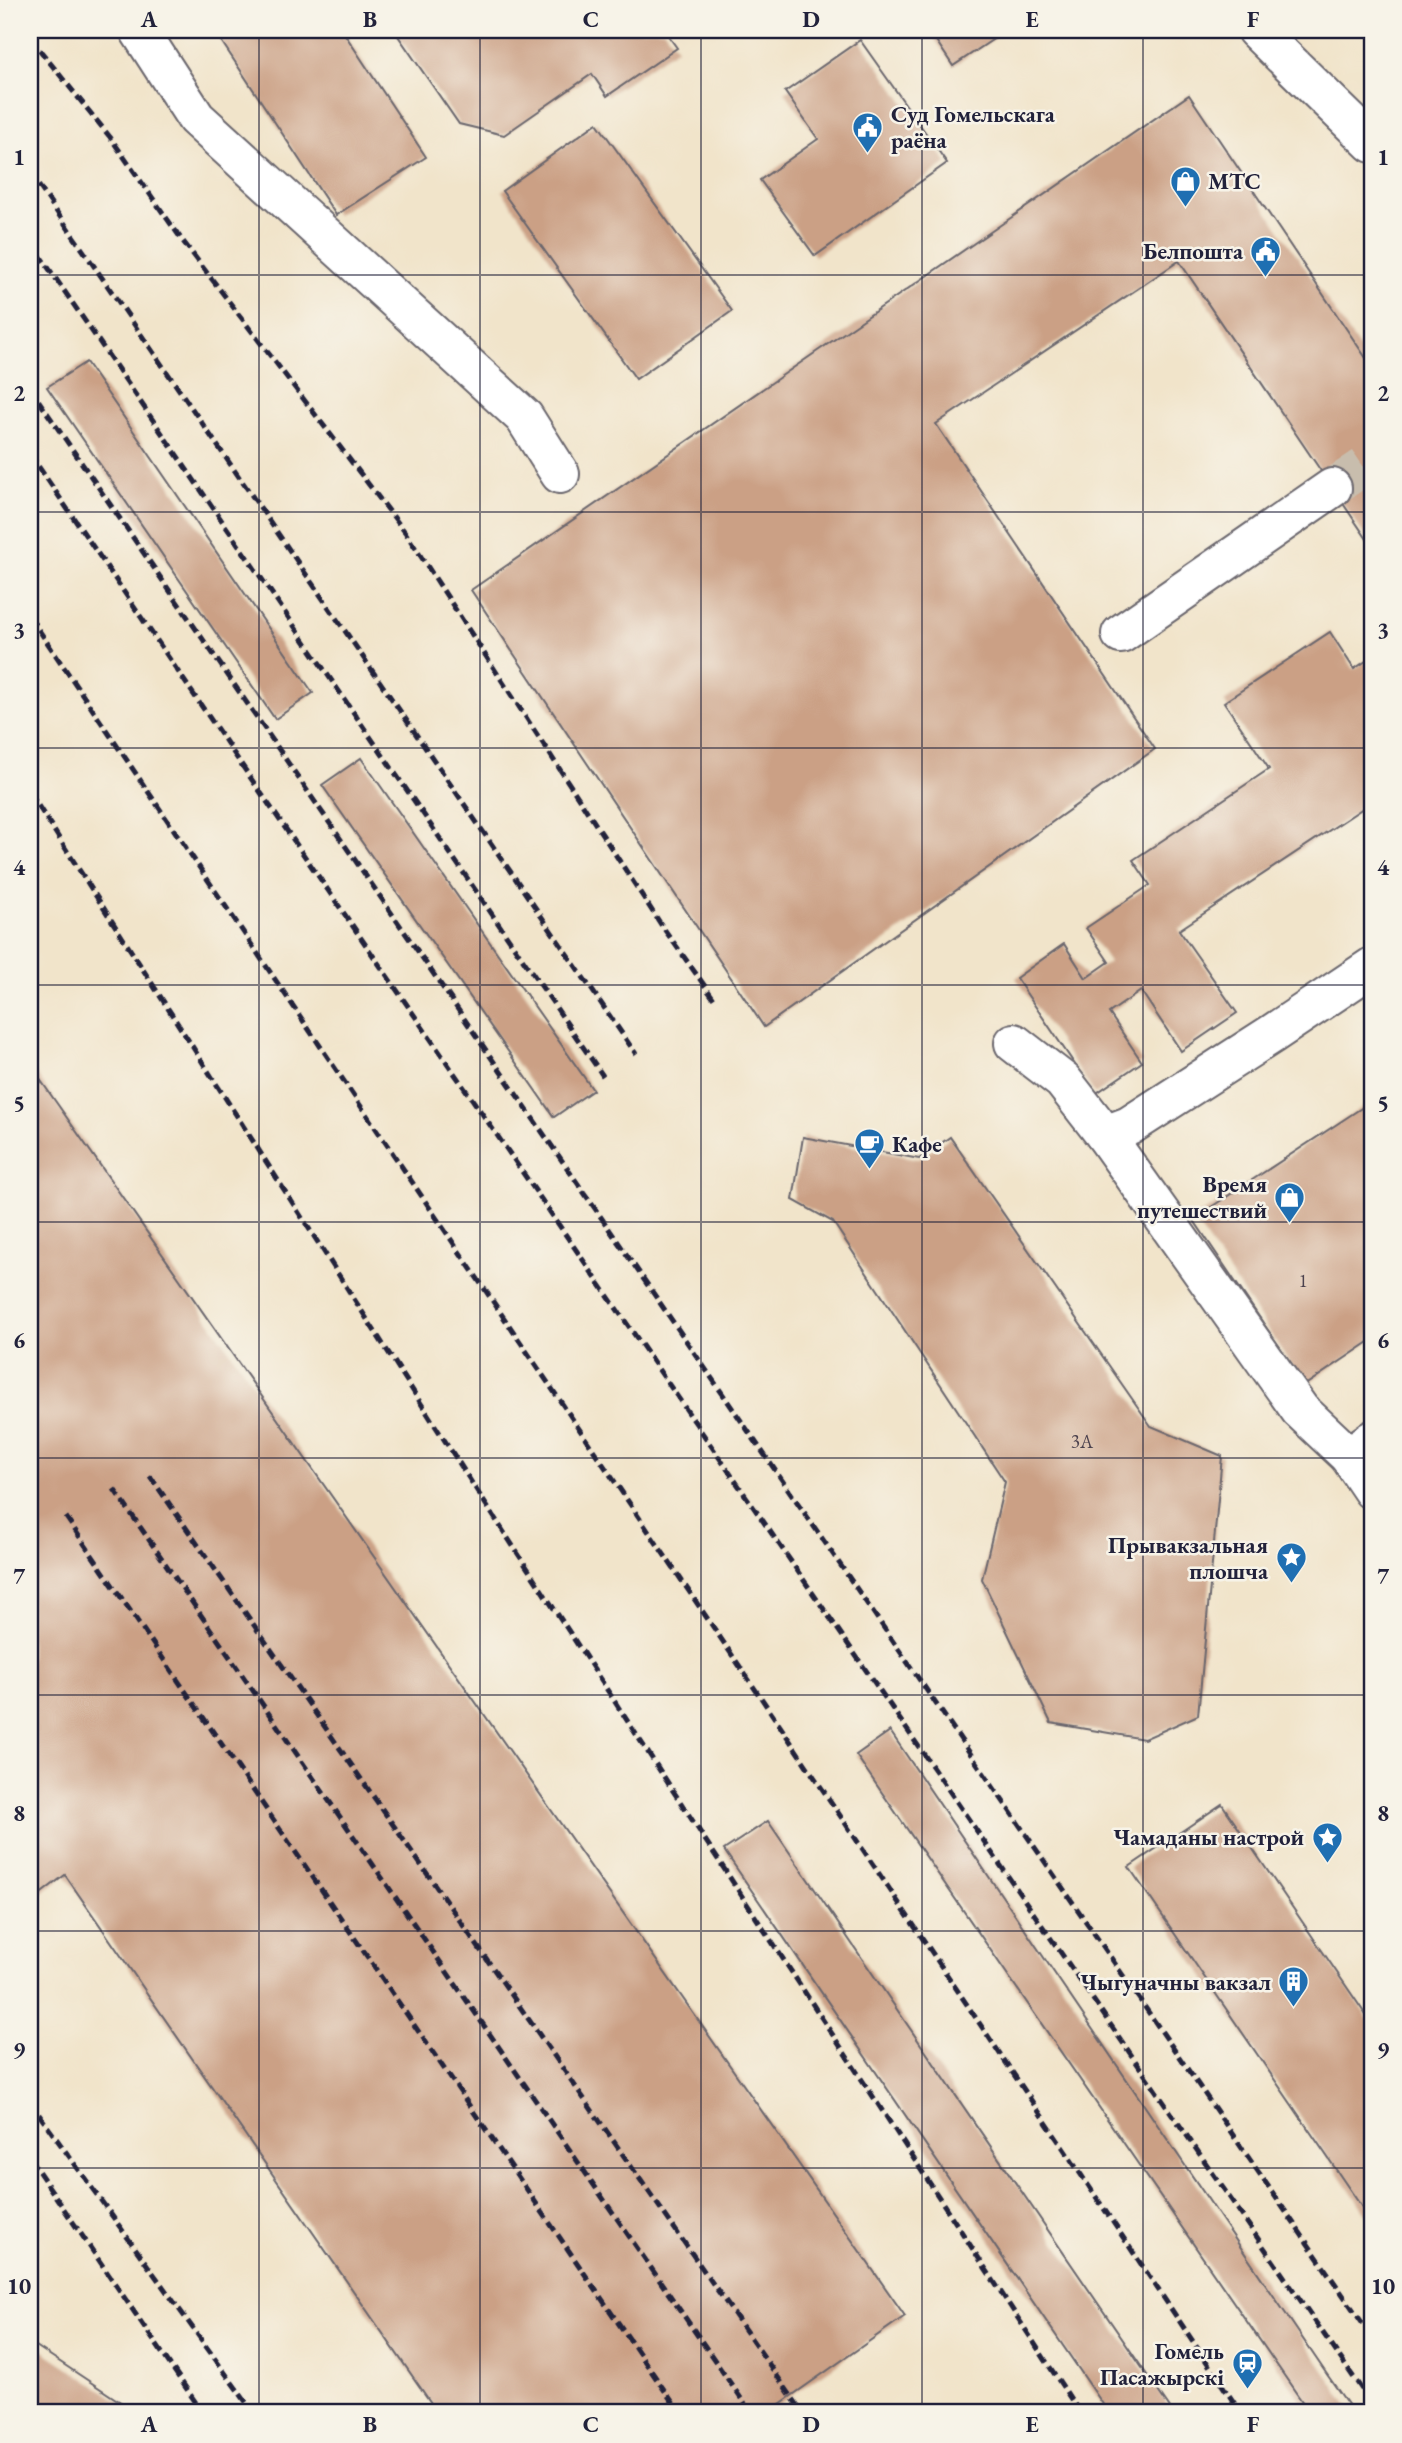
<svg xmlns="http://www.w3.org/2000/svg" width="1402" height="2443" viewBox="0 0 1402 2443" font-family="'EB Garamond',serif">
<rect width="100%" height="100%" fill="#f7f3e8"/>
<filter id="ink" filterUnits="userSpaceOnUse"><feTurbulence type="fractalNoise" baseFrequency=".0143" numOctaves="2"/><feDisplacementMap in="SourceGraphic" scale="14" xChannelSelector="R" yChannelSelector="G"/><feConvolveMatrix kernelMatrix="1 2 1 2 8 2 1 2 1" color-interpolation-filters="sRGB"/></filter>
<filter id="wash" filterUnits="userSpaceOnUse"><feTurbulence type="fractalNoise" baseFrequency=".00686" numOctaves="4" result="noise"/><feDisplacementMap in="SourceGraphic" scale="28" xChannelSelector="R" yChannelSelector="G"/><feGaussianBlur stdDeviation="1.57" result="paint"/><feColorMatrix in="noise" values="0 0 0 0 0 0 0 0 0 0 0 0 0 0 0 0 0 1.4 0 .05"/><feComposite in="paint" operator="in"/></filter>
<g filter="url(#wash)">
<rect width="100%" height="100%" fill="#f1e4ca"/>
<g id="blocks">
<!-- building -->
<g fill="#cba085">
<polygon points="214,30 342,30 426,157 336,215"/>
<polygon points="394,30 664,30 677,48 607,96 592,74 504,135 459,124"/>
<polygon points="929,30 1007,30 953,66"/>
<polygon points="860,40 947,163 815,256 760,180 818,139 785,92"/>
<polygon points="1189,95 1372,367 1372,540 1369,542 1179,261 936,424 1155,749 764,1027 471,590"/>
<polygon points="597,123 732,311 636,379 502,191"/>
<polygon points="86,362 313,693 275,719 47,387"/>
<polygon points="1330,632 1354,669 1372,657 1372,802 1179,930 1237,1013 1181,1051 1141,991 1109,1013 1142,1062 1095,1094 1016,978 1064,944 1086,978 1109,962 1086,928 1150,885 1133,860 1269,769 1224,702"/>
<polygon points="361,758 593,1090 554,1117 322,785"/>
<polygon points="30,1065 905,2316 767,2413 438,2413 65,1875 30,1902"/>
<polygon points="1372,1101 1372,1340 1305,1385 1193,1219"/>
<polygon points="803,1137 919,1159 950,1137 1151,1426 1222,1456 1198,1715 1144,1739 1051,1723 982,1579 1005,1482 833,1222 793,1200"/>
<polygon points="890,1731 1326,2373 1354,2413 1310,2413 856,1755"/>
<polygon points="1222,1804 1372,2024 1372,2222 1129,1867"/>
<polygon points="768,1821 1173,2413 1109,2413 724,1850"/>
<polygon points="30,2342 137,2413 30,2413"/>
</g>
</g>
</g>
<g filter="url(#ink)">
<use href="#blocks" fill-opacity="0" stroke="#6a666d" stroke-width="2"/>
<g fill="none" stroke-linecap="round" stroke-linejoin="round">
<!-- minor-tunnel -->
<polyline stroke="#c8bdad" stroke-width="38" stroke-dasharray="38 19" stroke-linecap="butt" points="1332,488 1372,461"/>
<defs>
<g id="minor">
<polyline points="139,30 196,118 524,417 560,474"/>
<polyline points="1121,634 1332,488"/>
<polyline points="1014,1043 1063,1081 1105,1135 1300,1410 1349,1456"/>
<polyline points="1105,1135 1129,1126 1272,1034 1372,967"/>
<polyline points="1372,1440 1349,1456 1372,1490"/>
</g>
<polyline id="major" points="1256,30 1372,143"/>
</defs>
<!-- minor casing -->
<use href="#minor" stroke="#6a666d" stroke-width="42"/>
<!-- major casing -->
<use href="#major" stroke="#6a666d" stroke-width="42"/>
<!-- minor -->
<use href="#minor" stroke="#fff" stroke-width="38"/>
<!-- major -->
<use href="#major" stroke="#fff" stroke-width="38"/>
<!-- rail -->
<g stroke="#22223b" stroke-width="5" stroke-dasharray="10 5" stroke-linecap="butt">
<polyline points="30,38 110,137 182,240 405,532 662,926 714,999"/>
<polyline points="30,173 636,1054"/>
<polyline points="30,241 603,1076"/>
<polyline points="30,388 1372,2337"/>
<polyline points="30,454 241,764 1372,2404"/>
<polyline points="30,617 774,1717 1241,2413"/>
<polyline points="30,793 479,1494 1080,2413"/>
<polyline points="150,1476 803,2413"/>
<polyline points="114,1489 751,2413"/>
<polyline points="66,1517 680,2413"/>
<polyline points="30,2102 254,2413"/>
<polyline points="30,2159 203,2413"/>
</g>
</g>
</g>
<!-- grid -->
<path fill="none" stroke="#22223b" stroke-width="2" stroke-opacity="0.55" d="M259,30v2383M480,30v2383M701,30v2383M922,30v2383M1143,30v2383M30,275h1342M30,512h1342M30,748h1342M30,985h1342M30,1222h1342M30,1458h1342M30,1695h1342M30,1931h1342M30,2168h1342"/>
<!-- icons -->
<defs>
<symbol id="civic-pin" viewBox="-11 -11 22 30"><path d="M0 17L-7.5 6A9.5 9.5 0 1 1 7.5 6Z" fill="#1f6fb2" stroke="#f7f3e8"/><path d="M-.6-6.5H3V-4.5H.6V-3L4-1V1h2V6H-6V1h2V-1L-.6-3ZM-1.2 2.5V6h2.4V2.5Z" fill="#fff"/></symbol>
<symbol id="shop-pin" viewBox="-11 -11 22 30"><path d="M0 17L-7.5 6A9.5 9.5 0 1 1 7.5 6Z" fill="#1f6fb2" stroke="#f7f3e8"/><path d="M-5-2.5h2.3a2.7 3.5 0 0 1 5.4 0H5L5.5 6h-11ZM-1.5-2.5h3a1.5 2.3 0 0 0-3 0Z" fill="#fff"/></symbol>
<symbol id="cafe-pin" viewBox="-11 -11 22 30"><path d="M0 17L-7.5 6A9.5 9.5 0 1 1 7.5 6Z" fill="#1f6fb2" stroke="#f7f3e8"/><path d="M-5.5-4.5H6V0H3Q3 3.5 0 3.5H-2.5Q-5.5 3.5-5.5 0ZM3-3.2v2h1.7v-2ZM-6 4.5H4V6H-6Z" fill="#fff"/></symbol>
<symbol id="sight-pin" viewBox="-11 -11 22 30"><path d="M0 17L-7.5 6A9.5 9.5 0 1 1 7.5 6Z" fill="#1f6fb2" stroke="#f7f3e8"/><path d="M0-6L1.8-2.2L6-1.7L2.9 1.2L3.7 5.4L0 3.3L-3.7 5.4L-2.9 1.2L-6-1.7L-1.8-2.2Z" fill="#fff"/></symbol>
<symbol id="building-pin" viewBox="-11 -11 22 30"><path d="M0 17L-7.5 6A9.5 9.5 0 1 1 7.5 6Z" fill="#1f6fb2" stroke="#f7f3e8"/><path d="M-4-6H4V6H1V3H-1V6H-4ZM-2.5-4.3h1.7v1.8h-1.7ZM.8-4.3h1.7v1.8H.8ZM-2.5-1h1.7V.8h-1.7ZM.8-1h1.7V.8H.8Z" fill="#fff"/></symbol>
<symbol id="station-pin" viewBox="-11 -11 22 30"><path d="M0 17L-7.5 6A9.5 9.5 0 1 1 7.5 6Z" fill="#1f6fb2" stroke="#f7f3e8"/><path d="M-3-6H3Q5-6 5-4V2Q5 4 3 4L4.5 6H3L1.5 4h-3L-3 6H-4.5L-3 4Q-5 4-5 2V-4Q-5-6-3-6ZM-3.5-4v3h7v-3ZM-3.5 1v1.5H-2V1ZM2 1v1.5H3.5V1Z" fill="#fff"/></symbol>
</defs>
<g fill-rule="evenodd">
<use href="#civic-pin" x="850" y="110" width="35" height="47"/>
<use href="#shop-pin" x="1168" y="164" width="35" height="47"/>
<use href="#civic-pin" x="1248" y="234" width="35" height="47"/>
<use href="#cafe-pin" x="852" y="1126" width="35" height="47"/>
<use href="#shop-pin" x="1272" y="1180" width="35" height="47"/>
<use href="#sight-pin" x="1274" y="1540" width="35" height="47"/>
<use href="#sight-pin" x="1310" y="1820" width="35" height="47"/>
<use href="#building-pin" x="1276" y="1964" width="35" height="47"/>
<use href="#station-pin" x="1230" y="2346" width="35" height="47"/>
</g>
<g text-anchor="middle" stroke-width="5" stroke-linejoin="round" paint-order="stroke">
<!-- number labels -->
<g font-size="19" fill="#4c424e">
<text x="1303" y="1287">1</text>
<text x="1082" y="1448">3А</text>
</g>
<!-- poi labels -->
<g font-size="23" font-weight="bold" fill="#22223b" stroke="#f7f3e8" text-anchor="end">
<text x="891" y="122" text-anchor="start">Суд Гомельскага<tspan x="891" dy="26">раёна</tspan></text>
<text x="1208" y="189" text-anchor="start">МТС</text>
<text x="1243" y="259">Белпошта</text>
<text x="892" y="1152" text-anchor="start">Кафе</text>
<text x="1267" y="1192">Время<tspan x="1267" dy="26">путешествий</tspan></text>
<text x="1268" y="1553">Прывакзальная<tspan x="1268" dy="26">плошча</tspan></text>
<text x="1304" y="1845">Чамаданы настрой</text>
<text x="1271" y="1990">Чыгуначны вакзал</text>
<text x="1224" y="2359">Гомель<tspan x="1224" dy="26">Пасажырскі</tspan></text>
</g>
</g>
<!-- margin -->
<rect width="1402" height="2443" fill="none" stroke="#f7f3e8" stroke-width="77"/>
<rect x="38" y="38" width="1326" height="2366" fill="none" stroke="#22223b" stroke-width="2.5"/>
<g font-size="23" text-anchor="middle" font-weight="bold" fill="#22223b">
<text x="149" y="27">A</text>
<text x="370" y="27">B</text>
<text x="591" y="27">C</text>
<text x="811" y="27">D</text>
<text x="1032" y="27">E</text>
<text x="1253" y="27">F</text>
<text x="19" y="165">1</text>
<text x="1383" y="165">1</text>
<text x="19" y="401">2</text>
<text x="1383" y="401">2</text>
<text x="19" y="638">3</text>
<text x="1383" y="638">3</text>
<text x="19" y="875">4</text>
<text x="1383" y="875">4</text>
<text x="19" y="1111">5</text>
<text x="1383" y="1111">5</text>
<text x="19" y="1348">6</text>
<text x="1383" y="1348">6</text>
<text x="19" y="1584">7</text>
<text x="1383" y="1584">7</text>
<text x="19" y="1821">8</text>
<text x="1383" y="1821">8</text>
<text x="19" y="2058">9</text>
<text x="1383" y="2058">9</text>
<text x="19" y="2294">10</text>
<text x="1383" y="2294">10</text>
<text x="149" y="2432">A</text>
<text x="370" y="2432">B</text>
<text x="591" y="2432">C</text>
<text x="811" y="2432">D</text>
<text x="1032" y="2432">E</text>
<text x="1253" y="2432">F</text>
</g>
</svg>
